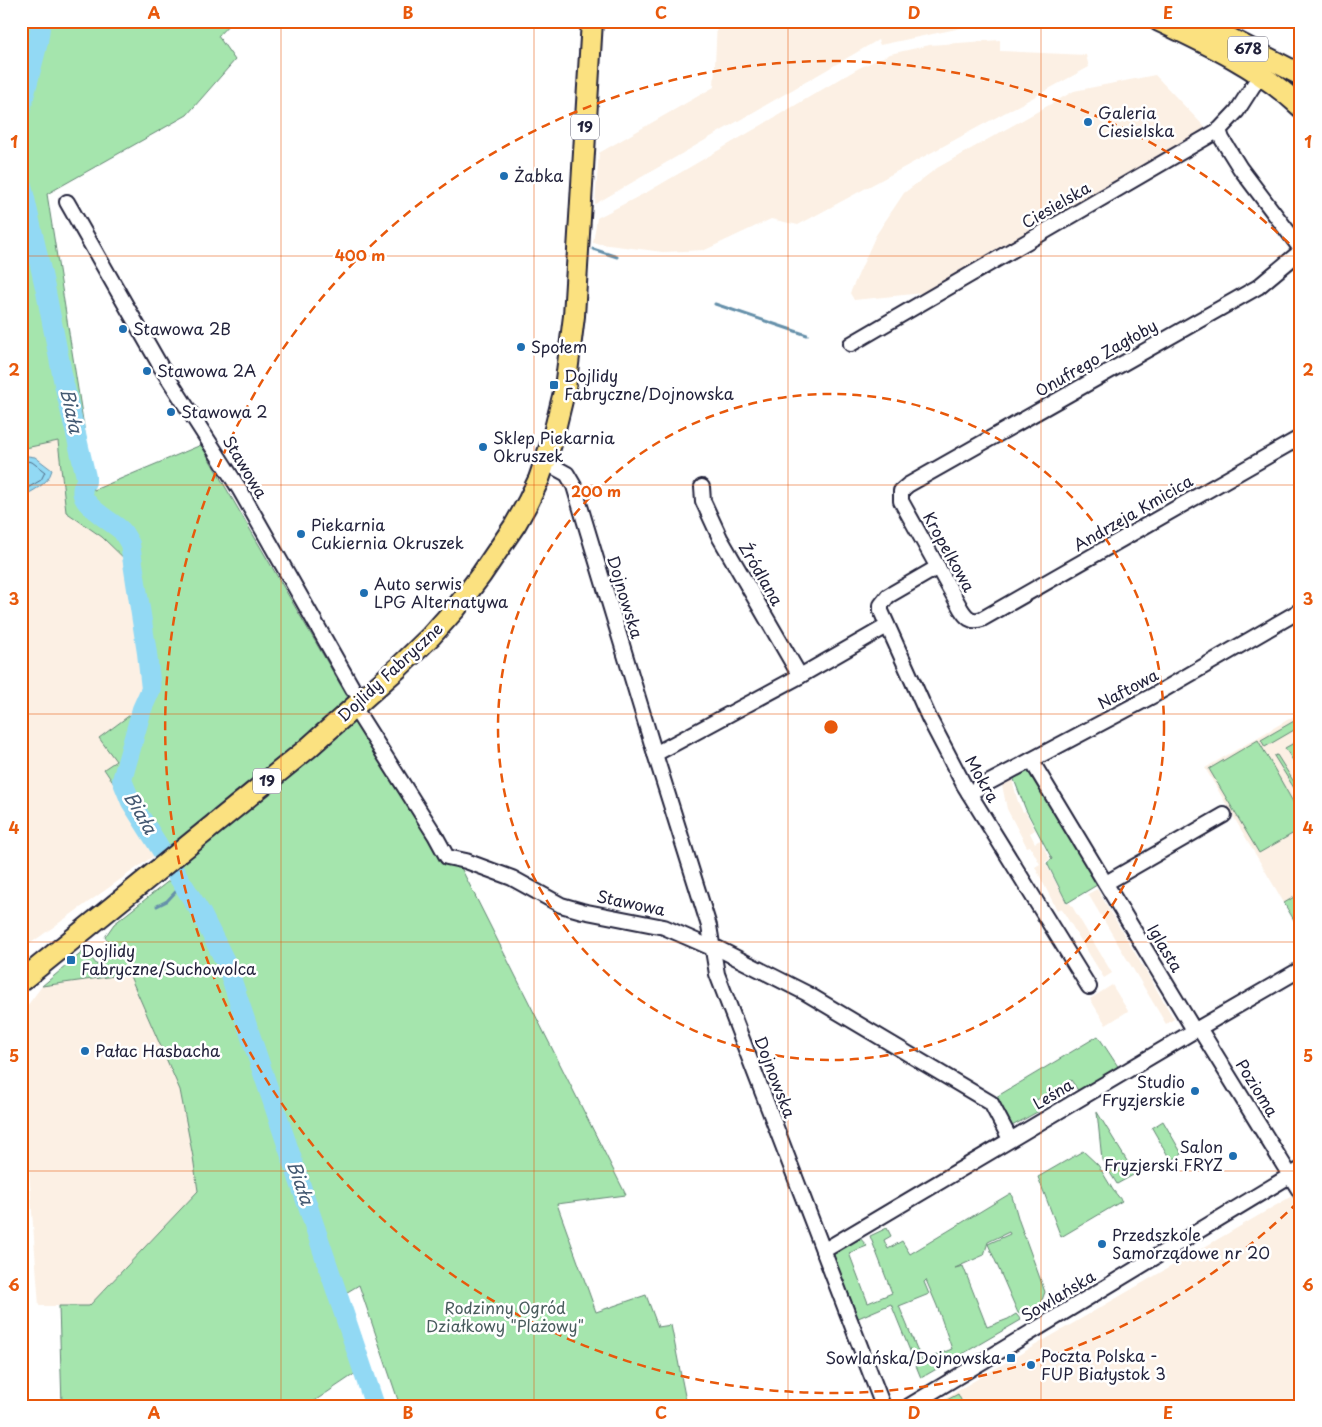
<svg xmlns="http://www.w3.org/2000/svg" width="1322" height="1427" viewBox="0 0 1322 1427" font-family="'Playpen Sans',sans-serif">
<rect width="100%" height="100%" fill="#fff"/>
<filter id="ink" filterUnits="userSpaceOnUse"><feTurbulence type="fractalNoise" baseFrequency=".02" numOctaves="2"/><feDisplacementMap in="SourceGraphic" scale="10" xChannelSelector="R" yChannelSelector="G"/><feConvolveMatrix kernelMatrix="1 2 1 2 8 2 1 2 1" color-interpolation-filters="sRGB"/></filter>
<g filter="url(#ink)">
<!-- built -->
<g fill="#fcf0e4">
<polygon points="717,21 988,21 979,28 966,27 880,45 878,40 595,204 599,153 714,87"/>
<polygon points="1000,40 1000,51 1086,55 1089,67 798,225 771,219 705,250 663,252 593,243 597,218 649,191 859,68 890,54 930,45"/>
<polygon points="1155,75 1216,139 963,289 854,300 850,293 876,235 904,193 937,168 1074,91"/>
<polygon points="58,441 66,512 102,537 132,566 148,688 138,709 99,738 116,761 104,770 159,852 21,950 21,449"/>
<polygon points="1301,712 1301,932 1205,768"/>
<polygon points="1012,779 1018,802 1023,812 1025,811 1035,830 1030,833 1035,843 1040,840 1050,859 1045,862 1067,904 1070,903 1112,973 1104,978 1061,908 1057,910 1035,867 1040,864 1030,846 1027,847 1007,809 1002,785"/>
<polygon points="1097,889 1174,1019 1166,1024 1088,894"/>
<polygon points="129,974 180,1090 193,1157 198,1191 89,1306 39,1306 28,1157 21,1157 21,1014 42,986"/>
<polygon points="1112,985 1128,1011 1106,1025 1090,999"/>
<polygon points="1292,1196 1301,1212 1301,1406 931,1406"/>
</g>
<!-- green -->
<g fill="#a5e5ad" stroke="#648474" fill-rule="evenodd">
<polygon points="21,21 232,21 218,36 235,60 187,115 47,194 94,490 201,445 351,703 366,711 447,840 626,1195 557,1204 596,1312 646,1295 658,1327 671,1325 687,1406 400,1406 359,1285 334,1300 359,1371 307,1406 62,1406 59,1306 89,1306 198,1191 193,1157 180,1090 129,974 42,986 85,950 97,965 115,952 105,937 114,924 175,876 104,769 116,761 99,738 138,709 148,688 132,566 102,537 66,512 58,441 21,449"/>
<polygon points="1301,717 1301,726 1265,747 1261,740"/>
<polygon points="1301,739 1301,773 1285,748"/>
<polygon points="1258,740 1301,816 1301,829 1259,853 1209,769"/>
<polygon points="1277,755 1301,793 1301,803 1297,797 1299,796 1274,756"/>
<polygon points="1030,770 1097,885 1067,903 1047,863 1052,859 1026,810 1013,777"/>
<polygon points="1301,893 1301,932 1284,903"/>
<polygon points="1098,1036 1119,1068 1079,1092 1071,1080 1035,1101 1039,1111 1012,1126 996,1097"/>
<polygon points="1097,1112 1135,1174 1117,1184 1102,1160"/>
<polygon points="1163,1121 1182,1154 1171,1161 1152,1128"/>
<polygon points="1083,1151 1098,1165 1113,1190 1122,1201 1061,1237 1038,1177"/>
<path d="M1011,1193l8,28 26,71 -4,11 -18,12 -5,-2 -30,-69 22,-10 -1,-2 -21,10 -4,13 -29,13 8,-2 24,61 21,-8 8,-5 5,6 -100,58 -30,-74 -35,15 -4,-10 2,-1 -21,-54 26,-17 8,9 -18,7 19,50 24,-10 -22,-57 17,-8 4,8 -7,4 4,9 14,-8 8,13zM926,1280l11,26 15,43 -30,12 -23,-55 30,-12 -5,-12z"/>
<polygon points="958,1394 964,1406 936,1406"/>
</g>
<!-- water -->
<path fill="#92d9f4" stroke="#6590aa" d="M21,455l14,2 17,13c-4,15 -19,20 -31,28z"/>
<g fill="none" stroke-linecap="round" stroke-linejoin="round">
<!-- shore -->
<polyline stroke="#4f6b85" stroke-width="1" points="21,460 32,462 45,472 41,480 21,492"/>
<!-- stream -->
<g stroke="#6590aa" stroke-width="3">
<polyline points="593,249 617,257"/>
<polyline points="715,304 807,335"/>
<polyline points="157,906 167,901 183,884"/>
</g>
<!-- river -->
<g stroke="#92d9f4" stroke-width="20">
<polyline points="21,109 38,42 41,21"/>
<path d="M21,181l25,111 18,92 22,93v5c-16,19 25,38 36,49 3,4 5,8 8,13l17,109 4,36 -9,20 -20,71 9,22 70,111 25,50 149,443"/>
</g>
<defs>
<g id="minor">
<polyline points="1219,130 1222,139 1240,168 1301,249"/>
<polyline points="67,202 161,367 240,490 353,689 363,699"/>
<path d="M1301,251l-43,36 -350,198 -7,6v10l60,108c5,8 10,14 21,10l319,-182"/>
<polyline points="851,344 1219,130 1237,111 1260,75"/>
<polyline points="545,462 567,474 574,486 655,754 709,926 717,974 883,1406"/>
<polyline points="702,487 703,501 720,538 800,676"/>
<polyline points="938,567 888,596 881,605 881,611 929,718 964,785 1089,987"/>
<polyline points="354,707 435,835 447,857 466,861 512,878 561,905 582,911 664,927 712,948 719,949 806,993 991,1103 1010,1139"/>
<polyline points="655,754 800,676 887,626"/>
<polyline points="1031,760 1194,1030"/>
<polyline points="969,793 1156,694 1301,610"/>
<polyline points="1106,883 1224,815"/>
<polyline points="1199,1028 1301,1193"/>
<polyline points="823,1251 1199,1028 1301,969"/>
<polyline points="909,1406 1301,1169"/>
</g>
<g id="highway">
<path d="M1159,21c49,23 102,48 142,86"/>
<polyline points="1196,21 1301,75"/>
<polyline points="21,981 307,749 398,668 431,636 456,608 481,575 515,525 528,502 539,479 552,441 565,388 574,316 592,21"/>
</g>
</defs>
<!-- minor casing -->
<use href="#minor" stroke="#22223b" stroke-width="18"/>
<!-- highway casing -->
<use href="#highway" stroke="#22223b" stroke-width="24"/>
<!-- minor -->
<use href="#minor" stroke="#fff" stroke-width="14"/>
<!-- highway -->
<use href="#highway" stroke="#fbe180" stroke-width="20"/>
</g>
</g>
<!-- grid -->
<path fill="none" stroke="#e8590c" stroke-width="1" stroke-opacity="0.55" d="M281,21v1385M534,21v1385M788,21v1385M1041,21v1385M21,256h1280M21,485h1280M21,714h1280M21,942h1280M21,1171h1280"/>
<!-- distance rings -->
<g fill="none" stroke="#e8590c" stroke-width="2.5" stroke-dasharray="9 6">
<circle cx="831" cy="727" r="333"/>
<path d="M1298 1202A666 666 0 1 1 1298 252"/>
</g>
<!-- markers -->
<g fill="#1f6fb2" stroke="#fff" stroke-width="2">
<circle cx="1088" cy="122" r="5"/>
<circle cx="504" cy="176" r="5"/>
<circle cx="123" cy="329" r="5"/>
<circle cx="521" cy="347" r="5"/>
<circle cx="147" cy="371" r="5"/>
<rect x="549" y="380" width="10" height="10" rx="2.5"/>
<circle cx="171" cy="412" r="5"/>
<circle cx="483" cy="447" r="5"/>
<circle cx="301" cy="534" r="5"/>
<circle cx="364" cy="593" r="5"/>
<rect x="66" y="955" width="10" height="10" rx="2.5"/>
<circle cx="85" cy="1051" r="5"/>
<circle cx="1195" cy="1091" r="5"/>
<circle cx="1233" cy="1156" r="5"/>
<circle cx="1102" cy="1244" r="5"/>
<rect x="1006" y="1353" width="10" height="10" rx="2.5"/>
<circle cx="1031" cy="1365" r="5"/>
</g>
<g text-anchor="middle" stroke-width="5" stroke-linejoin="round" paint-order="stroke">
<!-- shield labels -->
<g fill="#fff" stroke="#646476" stroke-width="1">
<rect x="1228" y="36.5" width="40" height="25" rx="4"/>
<rect x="571" y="114.5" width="28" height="25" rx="4"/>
<rect x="253" y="768.5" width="28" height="25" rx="4"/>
</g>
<g font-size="15" font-weight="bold" fill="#22223b">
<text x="1248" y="54">678</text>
<text x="585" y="132">19</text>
<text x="267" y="786">19</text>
</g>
<!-- poi labels -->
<g font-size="16" fill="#22223b" stroke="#fff" text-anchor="start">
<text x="1098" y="119">Galeria<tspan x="1098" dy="18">Ciesielska</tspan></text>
<text x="514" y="182">Żabka</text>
<text x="133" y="335">Stawowa 2B</text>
<text x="531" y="353">Społem</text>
<text x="157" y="377">Stawowa 2A</text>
<text x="564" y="382">Dojlidy<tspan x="564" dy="18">Fabryczne/Dojnowska</tspan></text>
<text x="181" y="418">Stawowa 2</text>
<text x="493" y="444">Sklep Piekarnia<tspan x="493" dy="18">Okruszek</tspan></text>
<text x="311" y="531">Piekarnia<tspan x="311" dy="18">Cukiernia Okruszek</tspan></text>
<text x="374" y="590">Auto serwis<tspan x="374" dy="18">LPG Alternatywa</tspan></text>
<text x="81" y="957">Dojlidy<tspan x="81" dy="18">Fabryczne/Suchowolca</tspan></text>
<text x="95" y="1057">Pałac Hasbacha</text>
<text x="1185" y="1088" text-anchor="end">Studio<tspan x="1185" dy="18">Fryzjerskie</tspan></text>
<text x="1223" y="1153" text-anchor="end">Salon<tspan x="1223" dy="18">Fryzjerski FRYZ</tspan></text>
<text x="1112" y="1241">Przedszkole<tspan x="1112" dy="18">Samorządowe nr 20</tspan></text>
<text x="1041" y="1362">Poczta Polska -<tspan x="1041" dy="18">FUP Białystok 3</tspan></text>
<text x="1001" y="1364" text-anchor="end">Sowlańska/Dojnowska</text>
</g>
<!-- street labels -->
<g font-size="16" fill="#22223b" stroke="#fff">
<text transform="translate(1056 205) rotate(-30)" y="6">Ciesielska</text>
<text transform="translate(1096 358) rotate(-30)" y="6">Onufrego Zagłoby</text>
<text transform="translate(245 467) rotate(59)" y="6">Stawowa</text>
<text transform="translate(1133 513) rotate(-30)" y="6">Andrzeja Kmicica</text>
<text transform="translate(949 552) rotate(61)" y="6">Kropelkowa</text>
<text transform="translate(761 574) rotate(60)" y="6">Źródlana</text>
<text transform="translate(625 597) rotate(73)" y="6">Dojnowska</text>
<text transform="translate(390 672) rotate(-43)" y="6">Dojlidy Fabryczne</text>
<text transform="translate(1128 689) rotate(-28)" y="6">Naftowa</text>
<text transform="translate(982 779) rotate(60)" y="6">Mokra</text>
<text transform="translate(631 903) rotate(12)" y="6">Stawowa</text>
<text transform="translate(1165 948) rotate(59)" y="6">Iglasta</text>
<text transform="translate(775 1077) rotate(69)" y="6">Dojnowska</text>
<text transform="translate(1257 1088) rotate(58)" y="6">Pozioma</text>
<text transform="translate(1053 1094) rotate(-31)" y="6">Leśna</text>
<text transform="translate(1058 1296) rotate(-31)" y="6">Sowlańska</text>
</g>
<!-- park labels -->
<g font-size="16" fill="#495c5d" stroke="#fff">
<text x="505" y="1314">Rodzinny Ogród<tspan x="505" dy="18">Działkowy "Plażowy"</tspan></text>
</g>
<!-- water labels -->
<g font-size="18" font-style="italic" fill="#445972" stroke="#fff">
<text transform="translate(71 411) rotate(78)" y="6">Biała</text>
<text transform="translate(140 813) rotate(60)" y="6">Biała</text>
<text transform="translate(300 1183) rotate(71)" y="6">Biała</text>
</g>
</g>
<circle cx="831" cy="727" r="8" fill="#e8590c" stroke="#fff" stroke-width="2.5"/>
<g font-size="15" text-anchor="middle" font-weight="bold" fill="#e8590c" stroke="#fff" stroke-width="5" stroke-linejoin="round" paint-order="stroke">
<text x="360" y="261">400 m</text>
<text x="596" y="497">200 m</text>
</g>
<!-- margin -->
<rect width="1322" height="1427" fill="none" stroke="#fff" stroke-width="55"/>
<rect x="28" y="28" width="1266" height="1372" fill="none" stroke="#e8590c" stroke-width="2"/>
<g font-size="16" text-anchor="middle" font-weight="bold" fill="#e8590c">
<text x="154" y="19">A</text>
<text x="408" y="19">B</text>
<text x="661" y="19">C</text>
<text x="914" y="19">D</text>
<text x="1168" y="19">E</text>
<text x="14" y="148">1</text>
<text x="1308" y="148">1</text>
<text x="14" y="376">2</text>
<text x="1308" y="376">2</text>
<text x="14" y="605">3</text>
<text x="1308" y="605">3</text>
<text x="14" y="834">4</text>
<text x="1308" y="834">4</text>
<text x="14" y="1062">5</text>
<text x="1308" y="1062">5</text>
<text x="14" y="1291">6</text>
<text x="1308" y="1291">6</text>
<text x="154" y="1419">A</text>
<text x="408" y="1419">B</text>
<text x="661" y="1419">C</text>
<text x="914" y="1419">D</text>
<text x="1168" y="1419">E</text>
</g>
</svg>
